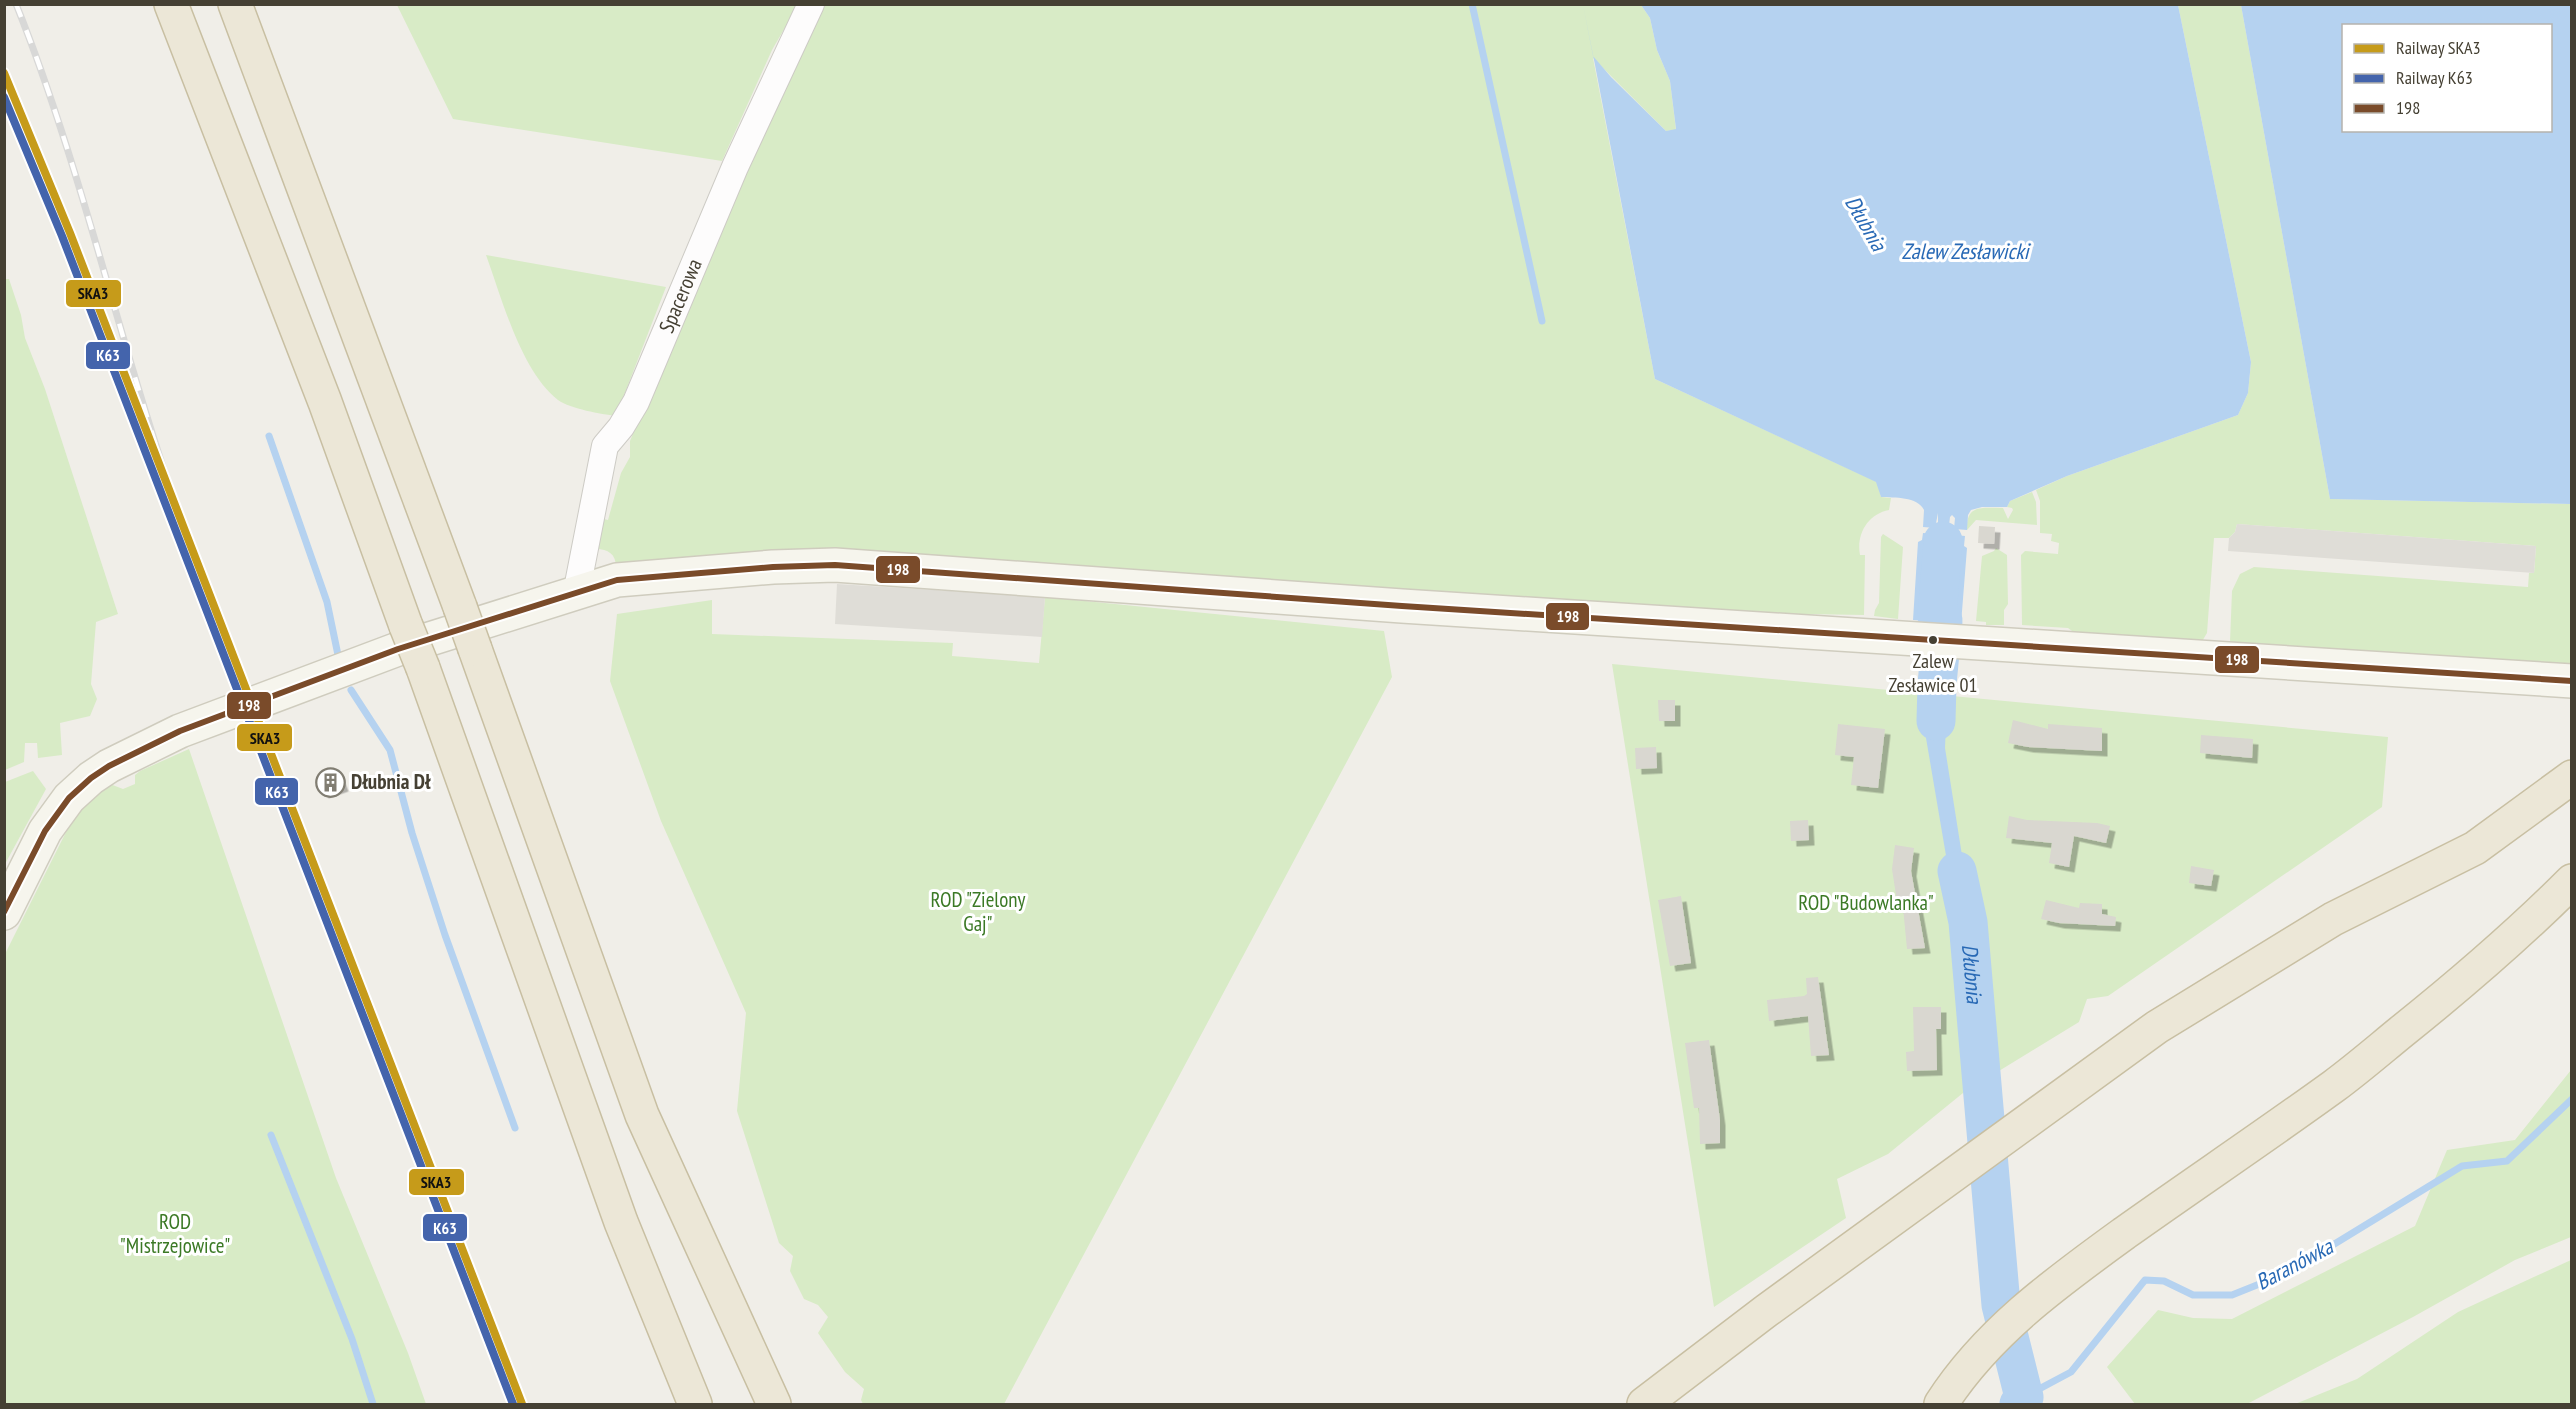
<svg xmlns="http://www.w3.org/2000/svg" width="2576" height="1409" viewBox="0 0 2576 1409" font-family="'PT Sans Narrow',sans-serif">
<defs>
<filter id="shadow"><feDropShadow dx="5.5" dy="5.5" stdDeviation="0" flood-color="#0004"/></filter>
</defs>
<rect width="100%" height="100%" fill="#f0eee8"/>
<!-- green -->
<g fill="#d8ebc6">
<path d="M826,4l815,1 9,13 7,32 13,31 6,49 -10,1 -73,-73 62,321 222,103 4,15 10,1 -2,12c-21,4 -33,24 -29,45h5l-1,60 -59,-1 -8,7 -1181,-54c0,-13 -8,-18 -20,-18l4,-31 8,2 13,-47 9,-16v-16l112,-267 67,-141z"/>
<polygon points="397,5 798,5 772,50 722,161 453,119"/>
<polygon points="2178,5 2241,5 2330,499 2571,504 2571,666 2235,647 2230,642 2232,591 2240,574 2254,567 2528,587 2529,573 2534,573 2536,546 2237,524 2235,532 2229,538 2214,538 2207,633 2201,643 2076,634 2068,628 2022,625 2021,555 2025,551 2058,554 2059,543 2051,541 2052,534 2040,533 2040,501 2036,490 2067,476 2238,415 2248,393 2251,362"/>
<path d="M486,255l180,32 -50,129c-15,-2 -45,-7 -58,-16 -37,-29 -56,-101 -72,-145z"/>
<polygon points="5,279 9,279 21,315 25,338 45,389 118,614 96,622 91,684 97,699 90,716 60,723 62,755 38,758 37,743 25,743 24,762 5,770"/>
<path d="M2032,492l4,10 1,23 -61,-5 -9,10c-1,-26 15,-22 36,-22l5,11 5,-9 -1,-2 -5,-1 3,-6z"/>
<polygon points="1883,534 1903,547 1898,619 1874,616 1875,610 1879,603 1881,537"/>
<polygon points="1996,548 2007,555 2008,604 2004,610 2004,625 1986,625 1986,622 1976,621 1982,556 1994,551"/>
<polygon points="1045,597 1384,631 1392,677 1004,1404 863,1404 861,1400 864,1389 845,1372 818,1333 828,1317 818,1305 804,1299 790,1271 793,1256 779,1243 737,1111 746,1013 661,821 610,681 617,614 712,600 712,634 953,643 952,656 1039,663"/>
<polygon points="1612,664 2388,737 2382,807 2108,996 2087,999 2079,1022 1963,1093 1888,1154 1837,1179 1846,1218 1714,1307"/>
<polygon points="189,749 336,1178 408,1353 426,1404 5,1404 4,956 73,818 90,800 110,784 123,789 135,784 135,775 140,771"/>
<polygon points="33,771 46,789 5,864 5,782"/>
<polygon points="2571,1070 2571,1237 2515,1260 2413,1317 2247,1404 2135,1404 2107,1367 2158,1310 2193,1318 2232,1319 2415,1226 2447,1150 2515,1140"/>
<polygon points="2571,1260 2571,1404 2295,1404 2357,1379 2458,1312"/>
</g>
<!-- parking -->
<g fill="#dfddd7">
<polygon points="2237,524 2536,546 2534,573 2228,551 2229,538 2235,532"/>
<polygon points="837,584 1045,597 1042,637 835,624"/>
</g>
<!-- water -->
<g fill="#b5d2f0" fill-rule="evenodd">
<path d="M1583,5l10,51 18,21 55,54 10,-2 -6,-48 -13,-31 -7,-32 -9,-13h537l73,357 -3,31 -10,22 -171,61 -57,25 -3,6h-25l-11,3 -3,5 -1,15 -13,-1 1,-11 -3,-3 -2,2 -2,17 -10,-1v-20l-3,15 -12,-1 1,-17c-7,-14 -29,-12 -43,-13l-5,-15 -221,-103 -60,-314z"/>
<path d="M2241,5h330v499l-241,-5zM2344,26h206v104h-206z"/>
<polygon points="1923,533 1935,534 1935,542 1947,542 1948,545 1942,617 1946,617 1955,535 1965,536 1964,546 1967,548 1961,624 1913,620 1918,542 1922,540"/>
<polygon points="1921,666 1950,667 1943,691 1947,700 1945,748 1967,887 1968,922 1950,879 1926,738"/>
</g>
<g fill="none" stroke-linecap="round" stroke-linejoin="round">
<!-- stream -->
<g stroke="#b5d2f0" stroke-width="7">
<polyline points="1472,4 1542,321"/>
<polyline points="269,436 327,602 338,655"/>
<polyline points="351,690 390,750 412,833 445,935 515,1128"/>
<polyline points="271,1135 352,1339 373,1404"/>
<polyline points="2024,1397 2071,1372 2145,1280 2164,1281 2193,1295 2232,1295 2287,1273 2462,1166 2507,1161 2572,1099"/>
</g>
<!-- river -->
<g stroke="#b5d2f0" stroke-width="39">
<polyline points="1936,721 1937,684 1943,621 1937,616 1943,541"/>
<path id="s1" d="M1957,871l11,51 33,383 23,92 -5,7"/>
</g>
</g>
<!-- building -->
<g fill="#d9d7d0" filter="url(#shadow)">
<polygon points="1979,526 1995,527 1994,544 1978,543"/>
<polygon points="1658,700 1675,700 1675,721 1659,721"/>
<polygon points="2013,720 2048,729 2048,724 2102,728 2102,751 2028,747 2008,743"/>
<polygon points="1838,724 1885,729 1878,788 1851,785 1854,757 1835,755"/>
<polygon points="2201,735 2253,739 2252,758 2200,753"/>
<polygon points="1656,747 1657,768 1636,769 1635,748"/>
<polygon points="337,770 343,786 323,793 317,777"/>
<polygon points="2009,816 2027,820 2097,823 2110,826 2106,843 2074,836 2069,867 2049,863 2052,843 2006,838"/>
<polygon points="1808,820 1809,840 1791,841 1790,821"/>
<polygon points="1895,845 1914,848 1911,871 1925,948 1907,949 1903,907 1898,908 1892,869"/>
<polygon points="2191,866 2214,870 2211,886 2189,883"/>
<polygon points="1681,896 1691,963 1670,966 1658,900"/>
<polygon points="2046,900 2079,908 2080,903 2102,904 2102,914 2116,917 2115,926 2059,923 2041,919"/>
<polygon points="1818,977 1829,1055 1811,1056 1808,1016 1769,1021 1767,1000 1804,996 1807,994 1806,978"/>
<polygon points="1913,1007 1941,1007 1941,1029 1936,1029 1937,1070 1907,1071 1906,1052 1914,1051"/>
<polygon points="1709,1040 1720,1120 1720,1143 1700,1144 1699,1108 1694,1108 1685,1043"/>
</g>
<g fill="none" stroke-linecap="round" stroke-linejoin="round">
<defs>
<g id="street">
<path id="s2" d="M576,594l29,-148 16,-19 15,-25 99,-235 76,-163"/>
</g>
<polyline id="secondary" points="4,913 45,831 69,798 91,778 109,766 180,731 398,649 617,580 773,567 835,565 1402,606 2572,681"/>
<g id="highway">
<polyline points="171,4 325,402 406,626"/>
<polyline points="235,4 460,607"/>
<polyline points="475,649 642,1115 774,1404"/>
<polyline points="423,668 621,1222 695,1404"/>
<polyline points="1644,1404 1766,1311 2157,1027 2333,919 2475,848 2572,777"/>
<path d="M1941,1404c46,-72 116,-122 185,-172 69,-49 139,-96 208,-146 23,-17 45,-36 67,-54 60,-48 117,-97 171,-151"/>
</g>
</defs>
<!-- street casing -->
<use href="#street" stroke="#cdcbc5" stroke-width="28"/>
<!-- secondary casing -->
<use href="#secondary" stroke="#cfccbe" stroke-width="36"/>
<!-- highway casing -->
<use href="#highway" stroke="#c8bfa2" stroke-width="36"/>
<!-- street -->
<use href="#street" stroke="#fdfcfc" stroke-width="26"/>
<!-- secondary -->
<use href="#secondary" stroke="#f6f5ed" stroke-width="33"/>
<!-- highway -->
<use href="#highway" stroke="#ece7d7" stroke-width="33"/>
<defs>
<path id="rail" d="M16,4c69,172 106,353 169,527"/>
</defs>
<!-- rail casing -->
<use href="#rail" stroke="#d8d8d7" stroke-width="7"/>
<!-- rail -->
<use href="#rail" stroke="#fff" stroke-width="4.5" stroke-dasharray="14" stroke-linecap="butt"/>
<defs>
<g id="highway-bridge">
<polyline points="460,607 475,649"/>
<polyline points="406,626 423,668"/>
</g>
</defs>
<!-- highway-bridge casing -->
<use href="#highway-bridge" stroke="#c8bfa2" stroke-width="36" stroke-linecap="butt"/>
<!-- highway-bridge -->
<use href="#highway-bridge" stroke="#ece7d7" stroke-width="33"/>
<defs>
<polyline id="bus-1" points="4,912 45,831 69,798 91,778 109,766 180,731 398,649 617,580 773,567 835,565 1402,606 2572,681"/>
</defs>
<!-- bus-1 casing -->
<use href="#bus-1" stroke="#fff" stroke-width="10"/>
<!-- bus-1 -->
<use href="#bus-1" stroke="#7a4b2a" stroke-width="6"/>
<defs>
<polyline id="rail-1" points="4,73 70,233 522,1404"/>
<polyline id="rail-2" points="4,97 62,236 513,1404"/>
</defs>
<!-- rail-1 casing -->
<use href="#rail-1" stroke="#fff" stroke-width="12"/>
<!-- rail-2 casing -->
<use href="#rail-2" stroke="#fff" stroke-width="12"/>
<!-- rail-1 -->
<use href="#rail-1" stroke="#c69b1a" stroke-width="8"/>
<!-- rail-2 -->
<use href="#rail-2" stroke="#4464ac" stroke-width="8"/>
</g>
<!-- icons -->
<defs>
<symbol id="building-ring" viewBox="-11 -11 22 22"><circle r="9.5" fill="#fff" stroke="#817d72" stroke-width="1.5"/><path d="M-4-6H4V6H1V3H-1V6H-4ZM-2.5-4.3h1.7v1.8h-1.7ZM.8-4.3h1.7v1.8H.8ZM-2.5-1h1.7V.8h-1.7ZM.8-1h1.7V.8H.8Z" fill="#817d72"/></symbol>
</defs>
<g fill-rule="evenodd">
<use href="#building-ring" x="314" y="766" width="33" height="33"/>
</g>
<!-- markers -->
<circle fill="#454033" stroke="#fff" stroke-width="2" cx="1933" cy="640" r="5"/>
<g text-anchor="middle" stroke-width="6" stroke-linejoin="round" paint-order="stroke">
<!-- bus labels -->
<g font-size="20" fill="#454033" stroke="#fff">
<text x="1933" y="668">Zalew<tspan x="1933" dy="24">Zesławice 01</tspan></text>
</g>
<!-- street labels -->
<g font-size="21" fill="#454033" stroke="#fff">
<text dy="7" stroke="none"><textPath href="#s2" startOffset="320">Spacerowa</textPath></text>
</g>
<!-- poi labels -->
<g font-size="21" font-weight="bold" fill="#454033" stroke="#fff" text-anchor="start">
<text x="351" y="789">Dłubnia Dł</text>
</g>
<!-- park labels -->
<g font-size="21" fill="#3b7925" stroke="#fff">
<text x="978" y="907">ROD "Zielony<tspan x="978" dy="24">Gaj"</tspan></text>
<text x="1866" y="910">ROD "Budowlanka"</text>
<text x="175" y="1229">ROD<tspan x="175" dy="24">"Mistrzejowice"</tspan></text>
</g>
<!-- water labels -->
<g font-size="22" font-style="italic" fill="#2869b5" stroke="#fff">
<text transform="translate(1866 223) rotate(60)" y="8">Dłubnia</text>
<text x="1965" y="259">Zalew Zesławicki</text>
<text dy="8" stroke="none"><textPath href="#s1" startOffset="104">Dłubnia</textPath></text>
<text transform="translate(2294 1264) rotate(-28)" y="8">Baranówka</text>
</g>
</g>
<g stroke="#fff" stroke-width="2">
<rect x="65" y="279" width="57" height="29" rx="6" fill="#c69b1a"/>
<rect x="85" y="341" width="46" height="29" rx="6" fill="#4464ac"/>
<rect x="875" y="555" width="46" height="29" rx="6" fill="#7a4b2a"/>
<rect x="1545" y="602" width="45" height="29" rx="6" fill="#7a4b2a"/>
<rect x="2214" y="645" width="46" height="29" rx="6" fill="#7a4b2a"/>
<rect x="226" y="691" width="46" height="29" rx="6" fill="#7a4b2a"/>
<rect x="236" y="723" width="57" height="29" rx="6" fill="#c69b1a"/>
<rect x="254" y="777" width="45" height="29" rx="6" fill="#4464ac"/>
<rect x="408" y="1168" width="57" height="28" rx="6" fill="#c69b1a"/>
<rect x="422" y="1213" width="46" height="29" rx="6" fill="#4464ac"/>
</g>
<g font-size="16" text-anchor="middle" font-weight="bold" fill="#fff">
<text x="108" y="361">K63</text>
<text x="898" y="575">198</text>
<text x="1568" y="622">198</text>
<text x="2237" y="665">198</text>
<text x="249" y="711">198</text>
<text x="277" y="798">K63</text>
<text x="445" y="1234">K63</text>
</g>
<g font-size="16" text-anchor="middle" font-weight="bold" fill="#111">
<text x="93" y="299">SKA3</text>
<text x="265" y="744">SKA3</text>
<text x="436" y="1188">SKA3</text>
</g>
<!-- border -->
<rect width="2576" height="1409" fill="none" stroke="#454033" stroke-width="12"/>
<!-- legend -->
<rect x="2342" y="24" width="210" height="108" fill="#ffffff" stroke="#b5b3ad" stroke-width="1.5"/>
<rect x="2354" y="44" width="30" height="9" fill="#c69b1a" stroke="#b5b3ad" stroke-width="1.5"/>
<text x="2396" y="54" font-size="18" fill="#454033">Railway SKA3</text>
<rect x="2354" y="74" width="30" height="9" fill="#4464ac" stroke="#b5b3ad" stroke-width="1.5"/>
<text x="2396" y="84" font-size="18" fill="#454033">Railway K63</text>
<rect x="2354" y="104" width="30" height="9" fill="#7a4b2a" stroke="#b5b3ad" stroke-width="1.5"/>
<text x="2396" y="114" font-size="18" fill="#454033">198</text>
</svg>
